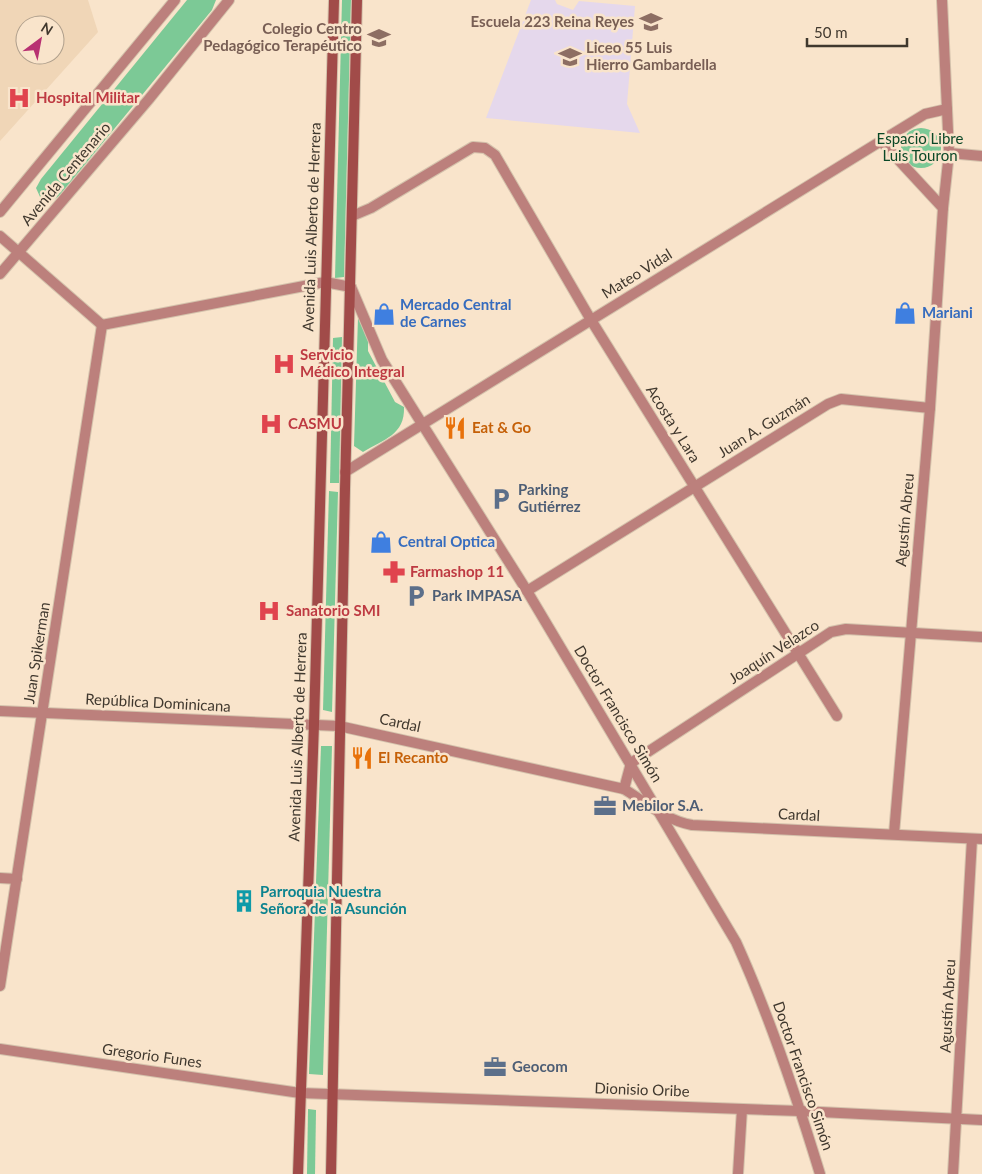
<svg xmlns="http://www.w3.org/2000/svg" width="982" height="1174" viewBox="0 0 982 1174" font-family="Lato,sans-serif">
<rect width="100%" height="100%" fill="#f9e4cb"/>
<!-- education -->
<polygon fill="#e5d8ec" points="531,0 555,0 557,4 573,10 579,1 635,6 627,104 640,133 486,118"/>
<!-- built -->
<path fill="#f0d6b7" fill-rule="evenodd" d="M0,0h88l10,32 -98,109zM25,25h30v30h-30z"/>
<!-- green -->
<g fill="#7cc996">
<polygon points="187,0 216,0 212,10 59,196 50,202 41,199 36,188 41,179"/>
<polygon points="342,0 351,0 344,277 335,278"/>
<circle cx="921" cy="148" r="20"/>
<path d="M358,317l10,24v10l27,51 9,5c1,28 -20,32 -41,45l-9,-6z"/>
<polygon points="342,337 339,483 330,483 333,338"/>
<polygon points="329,491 338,492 332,712 323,710"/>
<polygon points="321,746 332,746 323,1075 309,1074"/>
<polygon points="308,1109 316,1110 315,1174 307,1174"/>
</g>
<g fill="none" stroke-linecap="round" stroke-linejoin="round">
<defs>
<g id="minor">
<polyline points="942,0 949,153 943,208"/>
<polyline points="881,141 943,208 930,408 894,834"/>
<polyline points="949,153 982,156"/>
<polyline points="352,216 371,208 473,147 485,148 495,155 591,320 837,716"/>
<polyline points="0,236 102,325"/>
<polyline points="102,325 325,282 351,287"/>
<polyline points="345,472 881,141 925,114 947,109"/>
<polyline points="527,591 828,404 841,399 930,408"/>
<path d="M0,711l339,15 285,63c23,14 41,31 68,36l290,14"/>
<polyline points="624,789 631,763 831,632 846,629 982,637"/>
<polyline points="0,878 17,879"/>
<polyline points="0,986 102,325"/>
<polyline points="0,1049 300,1093 800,1111 982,1120"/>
<polyline points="738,1174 742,1109"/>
<polyline points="953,1174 972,839"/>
</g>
<g id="tertiary">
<polyline points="0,212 175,0"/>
<polyline points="0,274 149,99 229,0"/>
<path d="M351,287l31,73 145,231 209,351c34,75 60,153 84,232"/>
</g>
<g id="secondary">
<polyline points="298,1174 314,724 334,0"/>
<polyline points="331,1174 345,489 357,0"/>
</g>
</defs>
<!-- minor casing -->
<use href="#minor" stroke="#d4c2ac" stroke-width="12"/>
<!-- tertiary casing -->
<use href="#tertiary" stroke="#d4c2ac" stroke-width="12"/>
<!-- secondary casing -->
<use href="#secondary" stroke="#d4c2ac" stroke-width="12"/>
<!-- minor -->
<use href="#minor" stroke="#bc807c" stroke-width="10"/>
<!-- tertiary -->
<use href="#tertiary" stroke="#bc807c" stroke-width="10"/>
<!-- secondary -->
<use href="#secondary" stroke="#a14b49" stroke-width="10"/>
</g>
<!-- icons -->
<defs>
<symbol id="school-bare" viewBox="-9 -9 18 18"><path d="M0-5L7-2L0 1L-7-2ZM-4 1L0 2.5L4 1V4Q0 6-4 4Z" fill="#8d6e63" stroke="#f9e4cb" stroke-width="2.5" paint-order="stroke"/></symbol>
<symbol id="hospital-bare" viewBox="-9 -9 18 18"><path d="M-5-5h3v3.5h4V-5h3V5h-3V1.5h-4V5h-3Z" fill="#e0444e" stroke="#f9e4cb" stroke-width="2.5" paint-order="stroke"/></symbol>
<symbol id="shop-bare" viewBox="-9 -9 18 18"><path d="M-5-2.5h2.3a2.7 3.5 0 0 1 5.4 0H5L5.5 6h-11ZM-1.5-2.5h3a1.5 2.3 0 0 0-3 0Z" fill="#3f7fe0" stroke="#f9e4cb" stroke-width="2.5" paint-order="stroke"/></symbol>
<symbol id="restaurant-bare" viewBox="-9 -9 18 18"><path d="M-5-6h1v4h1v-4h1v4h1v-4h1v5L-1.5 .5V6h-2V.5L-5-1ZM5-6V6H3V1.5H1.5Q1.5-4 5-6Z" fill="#e8710a" stroke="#f9e4cb" stroke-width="2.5" paint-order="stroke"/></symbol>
<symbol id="parking-bare" viewBox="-9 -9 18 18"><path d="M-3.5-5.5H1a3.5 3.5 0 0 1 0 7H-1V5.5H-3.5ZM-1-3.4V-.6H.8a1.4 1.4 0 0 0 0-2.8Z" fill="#5c6f8a" stroke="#f9e4cb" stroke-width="2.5" paint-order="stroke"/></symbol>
<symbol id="pharmacy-bare" viewBox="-9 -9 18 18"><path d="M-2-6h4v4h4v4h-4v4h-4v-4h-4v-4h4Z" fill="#e0444e" stroke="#f9e4cb" stroke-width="2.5" paint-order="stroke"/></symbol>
<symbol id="office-bare" viewBox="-9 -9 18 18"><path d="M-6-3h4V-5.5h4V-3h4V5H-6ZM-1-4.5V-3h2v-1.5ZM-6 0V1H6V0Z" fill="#5c6f8a" stroke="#f9e4cb" stroke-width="2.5" paint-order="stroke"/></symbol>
<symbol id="building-bare" viewBox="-9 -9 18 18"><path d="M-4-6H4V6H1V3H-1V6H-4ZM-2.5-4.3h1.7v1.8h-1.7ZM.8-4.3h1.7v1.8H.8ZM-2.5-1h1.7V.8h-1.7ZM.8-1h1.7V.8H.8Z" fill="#0f9aa8" stroke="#f9e4cb" stroke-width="2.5" paint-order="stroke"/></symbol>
</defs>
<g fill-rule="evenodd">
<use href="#school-bare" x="635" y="6" width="32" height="32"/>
<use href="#school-bare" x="363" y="22" width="32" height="32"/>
<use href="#school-bare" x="554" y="41" width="32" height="32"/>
<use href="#hospital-bare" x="3" y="82" width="32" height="32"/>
<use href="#shop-bare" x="889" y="297" width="32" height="32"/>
<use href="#shop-bare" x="368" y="298" width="32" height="32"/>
<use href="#hospital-bare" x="268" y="348" width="32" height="32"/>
<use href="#hospital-bare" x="255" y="408" width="32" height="32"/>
<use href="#restaurant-bare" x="439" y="412" width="32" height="32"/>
<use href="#parking-bare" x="485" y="483" width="32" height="32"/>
<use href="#shop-bare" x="365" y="526" width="32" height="32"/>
<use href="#pharmacy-bare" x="378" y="556" width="32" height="32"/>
<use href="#parking-bare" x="400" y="580" width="32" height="32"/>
<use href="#hospital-bare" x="253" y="595" width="32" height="32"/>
<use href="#restaurant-bare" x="346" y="742" width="32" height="32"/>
<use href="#office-bare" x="589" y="790" width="32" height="32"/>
<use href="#building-bare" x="228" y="885" width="32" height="32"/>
<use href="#office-bare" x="479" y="1051" width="32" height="32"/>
</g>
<g text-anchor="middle" stroke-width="5" stroke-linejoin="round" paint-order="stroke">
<!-- education labels -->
<g font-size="15" font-weight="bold" fill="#785e54" stroke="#f9e4cb" text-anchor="end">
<text x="634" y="27">Escuela 223 Reina Reyes</text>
<text x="362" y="34">Colegio Centro<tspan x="362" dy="17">Pedagógico Terapéutico</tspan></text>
<text x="586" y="53" text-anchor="start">Liceo 55 Luis<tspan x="586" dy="17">Hierro Gambardella</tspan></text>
</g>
<!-- health labels -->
<g font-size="15" font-weight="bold" fill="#be3a42" stroke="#f9e4cb" text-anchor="start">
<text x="36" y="103">Hospital Militar</text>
<text x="300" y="360">Servicio<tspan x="300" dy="17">Médico Integral</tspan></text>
<text x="288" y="429">CASMU</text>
<text x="410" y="577">Farmashop 11</text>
<text x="286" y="616">Sanatorio SMI</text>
</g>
<!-- park labels -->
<g font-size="15" fill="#0a4827" stroke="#f9e4cb">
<text x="920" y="144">Espacio Libre<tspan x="920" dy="17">Luis Touron</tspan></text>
</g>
<!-- street labels -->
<g font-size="15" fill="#40382e" stroke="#f9e4cb">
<text transform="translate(66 174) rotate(-50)" y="5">Avenida Centenario</text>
<text transform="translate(312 227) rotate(-88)" y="5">Avenida Luis Alberto de Herrera</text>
<text transform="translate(637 274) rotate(-32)" y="5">Mateo Vidal</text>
<text transform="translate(673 424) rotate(58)" y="5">Acosta y Lara</text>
<text transform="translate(764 426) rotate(-32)" y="5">Juan A. Guzmán</text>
<text transform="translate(905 520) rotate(-85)" y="5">Agustín Abreu</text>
<text transform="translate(774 652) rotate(-33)" y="5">Joaquín Velazco</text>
<text transform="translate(37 653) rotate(-81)" y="5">Juan Spikerman</text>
<text transform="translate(158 703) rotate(3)" y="5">República Dominicana</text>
<text transform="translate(618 714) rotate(59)" y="5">Doctor Francisco Simón</text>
<text transform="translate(400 723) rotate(12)" y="5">Cardal</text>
<text transform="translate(298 737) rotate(-88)" y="5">Avenida Luis Alberto de Herrera</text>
<text transform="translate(799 815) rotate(3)" y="5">Cardal</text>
<text transform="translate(948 1006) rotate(-87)" y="5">Agustín Abreu</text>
<text transform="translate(152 1056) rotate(8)" y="5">Gregorio Funes</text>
<text transform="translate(803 1076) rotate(71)" y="5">Doctor Francisco Simón</text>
<text transform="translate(642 1090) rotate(2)" y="5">Dionisio Oribe</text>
</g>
<!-- shop labels -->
<g font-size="15" font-weight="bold" fill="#366cbe" stroke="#f9e4cb" text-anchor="start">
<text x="400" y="310">Mercado Central<tspan x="400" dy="17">de Carnes</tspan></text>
<text x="922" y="318">Mariani</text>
<text x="398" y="547">Central Optica</text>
</g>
<!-- food labels -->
<g font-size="15" font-weight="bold" fill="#c56008" stroke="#f9e4cb" text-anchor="start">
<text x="472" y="433">Eat &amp; Go</text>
<text x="378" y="763">El Recanto</text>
</g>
<!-- service labels -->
<g font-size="15" font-weight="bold" fill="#4e5e75" stroke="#f9e4cb" text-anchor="start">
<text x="518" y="495">Parking<tspan x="518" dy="17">Gutiérrez</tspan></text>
<text x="432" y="601">Park IMPASA</text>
<text x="622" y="811">Mebilor S.A.</text>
<text x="512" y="1072">Geocom</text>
</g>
<!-- culture labels -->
<g font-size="15" font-weight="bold" fill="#0d838f" stroke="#f9e4cb" text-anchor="start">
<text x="260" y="897">Parroquia Nuestra<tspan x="260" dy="17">Señora de la Asunción</tspan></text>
</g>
</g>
<!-- north arrow -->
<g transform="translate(40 40) rotate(32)"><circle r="24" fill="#f9e4cb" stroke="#af9f8c"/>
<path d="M0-4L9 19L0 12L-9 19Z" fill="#b83172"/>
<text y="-8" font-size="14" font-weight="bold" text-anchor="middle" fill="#40382e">N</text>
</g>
<!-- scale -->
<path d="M807 38v8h100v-8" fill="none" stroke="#40382e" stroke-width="2.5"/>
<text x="814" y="38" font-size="15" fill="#40382e" stroke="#f9e4cb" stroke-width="4" paint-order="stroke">50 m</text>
</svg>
